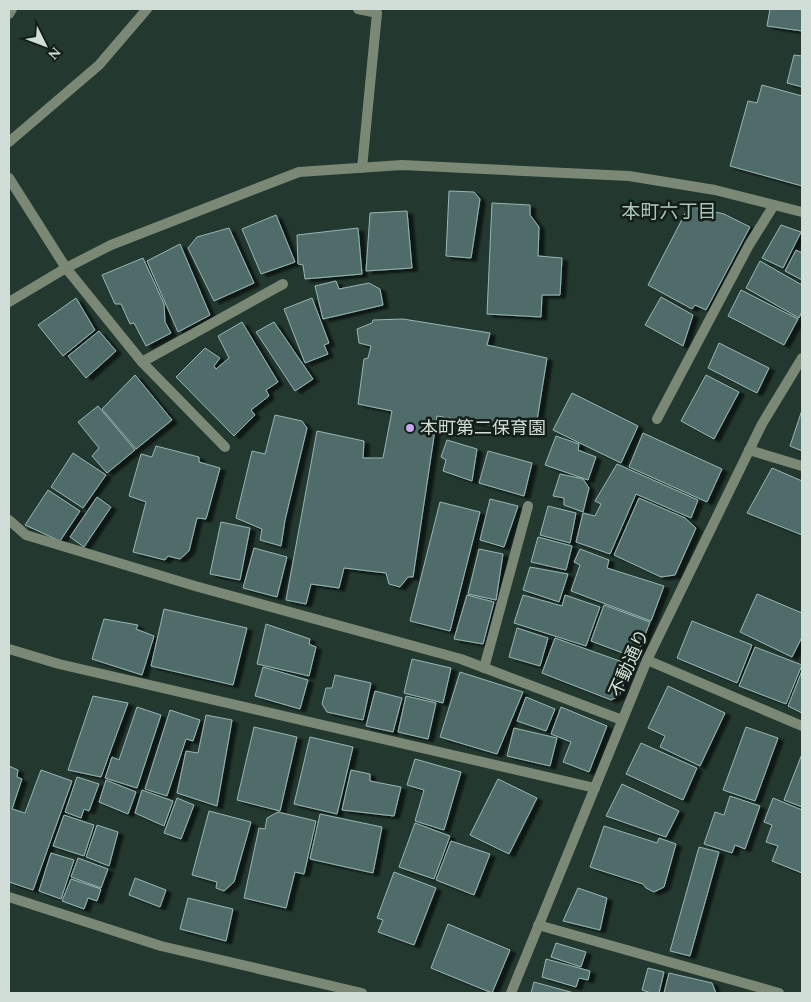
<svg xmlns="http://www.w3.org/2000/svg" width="811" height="1002" viewBox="0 0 811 1002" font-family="Spectral,'Noto Sans JP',serif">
<defs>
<filter id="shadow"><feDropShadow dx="5.5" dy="3" stdDeviation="1" flood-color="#0009"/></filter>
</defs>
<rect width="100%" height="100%" fill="#23392f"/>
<!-- building -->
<g fill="#4f6c6a" stroke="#97b6b4" filter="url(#shadow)">
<polygon points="770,9 802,9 802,31 767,26"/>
<polygon points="794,55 802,56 802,87 787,83"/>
<polygon points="762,85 802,96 802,186 730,166 748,101 757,103"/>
<polygon points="449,191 474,192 480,199 471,258 446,256"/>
<polygon points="492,203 530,205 530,215 539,227 538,256 562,258 560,295 542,295 541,317 487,314"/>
<polygon points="689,206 724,214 750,227 706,310 695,305 692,309 648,285"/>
<polygon points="407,211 412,268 366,271 370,213"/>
<polygon points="276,215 295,262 261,274 242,229"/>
<polygon points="781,225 801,232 783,268 762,258"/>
<polygon points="229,228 254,283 214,301 188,248 197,237"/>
<polygon points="358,228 362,274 305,279 303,265 298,264 297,235"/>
<polygon points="180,244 210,315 178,332 147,261"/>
<polygon points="796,250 802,253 802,280 785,271"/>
<polygon points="143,258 164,304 165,322 171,333 146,346 134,323 130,324 121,304 115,304 102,275"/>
<polygon points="760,261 802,285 802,311 799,318 746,288"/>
<polygon points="336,281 339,289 369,283 380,289 383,305 323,319 315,286"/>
<polygon points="741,290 798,319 784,345 728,316"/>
<polygon points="661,297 693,315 683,346 645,325"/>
<polygon points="76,298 95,330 63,356 38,325"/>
<polygon points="312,298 329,343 324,345 328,354 305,363 284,309"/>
<polygon points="403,319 490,333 487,345 547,358 535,433 437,416 413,577 408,577 400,587 389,584 386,573 344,568 339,588 311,584 306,604 286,600 317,431 364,441 363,458 383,458 392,411 358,404 364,359 368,358 371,346 359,343 357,329 372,323 373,320"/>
<polygon points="242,322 278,382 266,390 269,396 251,410 255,415 234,436 176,377 205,348 220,358 214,366 216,369 229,358 218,336"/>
<polygon points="274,322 313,379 295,391 256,332"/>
<polygon points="99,331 116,351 86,378 68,356"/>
<polygon points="719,343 769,368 757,393 708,368"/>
<polygon points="135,375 172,420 136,449 102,409"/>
<polygon points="706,375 739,392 714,439 681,421"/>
<polygon points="572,393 638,426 621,463 553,430"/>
<polygon points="98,406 135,450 107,473 92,456 99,448 78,422"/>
<polygon points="802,410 802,451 790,446"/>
<polygon points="275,415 302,421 307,428 285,520 281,546 260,540 262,529 236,518 252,451 265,454"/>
<polygon points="643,433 722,469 707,502 629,467"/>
<polygon points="556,436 579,444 578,450 596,457 588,480 545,465"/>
<polygon points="447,440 477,449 472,481 443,471 446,460 441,457"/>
<polygon points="156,446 199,457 199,462 220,468 206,519 197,518 189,551 180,559 168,556 165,560 133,552 146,502 129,496 141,454 152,457"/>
<polygon points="488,451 532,463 524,496 479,483"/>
<polygon points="73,453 106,475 83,508 51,487"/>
<polygon points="617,464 698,500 691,518 636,494 610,554 576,542 583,513 595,516 601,504 595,501"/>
<polygon points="772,468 802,481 802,535 747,513"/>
<polygon points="560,474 583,479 589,488 583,512 564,505 564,498 553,496"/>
<polygon points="48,490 80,511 60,541 25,525"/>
<polygon points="97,497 111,507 84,547 70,537"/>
<polygon points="639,498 685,518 696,528 675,575 661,577 614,555"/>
<polygon points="490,499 518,506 504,547 480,540"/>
<polygon points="440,502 480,512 450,631 410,621"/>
<polygon points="548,506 576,513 570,543 540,535"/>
<polygon points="221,522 250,528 240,580 210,574"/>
<polygon points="538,537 572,546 566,570 531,562"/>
<polygon points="254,548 287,557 277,597 243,588"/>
<polygon points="479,549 503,554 496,600 468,594"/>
<polygon points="580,549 609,560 607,568 664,586 651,621 571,591 580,565 574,562"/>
<polygon points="530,567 568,574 559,602 523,590"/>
<polygon points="757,594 802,613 802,637 792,657 740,632"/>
<polygon points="467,595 494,602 483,644 454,639"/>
<polygon points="523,595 562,606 565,595 600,607 586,646 514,623"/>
<polygon points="604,605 650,622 636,658 591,641"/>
<polygon points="164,609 247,628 233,685 151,666"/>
<polygon points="104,619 138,625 136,629 154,636 142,675 92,659"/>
<polygon points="692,621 752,645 737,683 677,658"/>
<polygon points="266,624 310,639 309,644 316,647 309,676 257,664"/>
<polygon points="517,628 548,638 540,666 509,657"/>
<polygon points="555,638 631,665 619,696 611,700 542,673"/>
<polygon points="755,647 802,665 786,704 739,686"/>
<polygon points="412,659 451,668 443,703 404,693"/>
<polygon points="263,667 308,680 300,709 255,696"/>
<polygon points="802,671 802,713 788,706"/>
<polygon points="460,672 523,692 497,754 440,737"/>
<polygon points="335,675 371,683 363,720 327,712 322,704 326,688 332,688"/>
<polygon points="668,686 725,713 700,766 660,747 665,736 648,728"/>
<polygon points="375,691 402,698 393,732 366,726"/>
<polygon points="93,696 128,703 101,777 68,770"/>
<polygon points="406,696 436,703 428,739 398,732"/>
<polygon points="526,697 555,709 546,731 517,721"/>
<polygon points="137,707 161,715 137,788 105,778 112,757 119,760"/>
<polygon points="561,707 607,726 589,772 563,762 571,742 551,734"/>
<polygon points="170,710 200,720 193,741 186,739 167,796 145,789"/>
<polygon points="206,715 232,720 217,806 177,793 186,751 198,753"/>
<polygon points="254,727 297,737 280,811 237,800"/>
<polygon points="746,727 778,738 755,801 723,790"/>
<polygon points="514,728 557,738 550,766 507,756"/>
<polygon points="310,737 353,747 337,814 294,804"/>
<polygon points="641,743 697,768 683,800 626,774"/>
<polygon points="802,754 802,807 784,800"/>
<polygon points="415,759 461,772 444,830 415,821 424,790 407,785"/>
<polygon points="9,766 18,770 17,777 22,779 12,809 25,813 41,770 72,781 33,890 9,882"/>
<polygon points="351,770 370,774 370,781 401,787 394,816 342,810"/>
<polygon points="77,777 99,784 89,811 84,809 81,818 65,812"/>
<polygon points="498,779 537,798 509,854 470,835"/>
<polygon points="106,780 136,792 128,814 99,802"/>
<polygon points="622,784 679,811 666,837 606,816"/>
<polygon points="142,790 173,801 164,826 135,813"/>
<polygon points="730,796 760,806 745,849 735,845 732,853 704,844 715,812 724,815"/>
<polygon points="177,798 194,805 181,839 164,833"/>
<polygon points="773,798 802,810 802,873 772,861 778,846 766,842 772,825 764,822"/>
<polygon points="209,811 251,822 234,882 224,891 216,888 217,882 192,875"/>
<polygon points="278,812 316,821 304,874 295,872 286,908 244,898 259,828 265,829 267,818"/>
<polygon points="320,814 382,827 373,873 310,859"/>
<polygon points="64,815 94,825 84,856 53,846"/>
<polygon points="415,823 450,836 434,879 399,867"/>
<polygon points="97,825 118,832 109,866 86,857"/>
<polygon points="604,826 657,843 659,838 676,844 664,887 654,892 646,888 643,884 590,867"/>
<polygon points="451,841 490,854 474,895 436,880"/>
<polygon points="699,847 719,852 690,956 670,951"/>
<polygon points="51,853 74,860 61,899 39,891"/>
<polygon points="78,858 108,869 101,888 71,877"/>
<polygon points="394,872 436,888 414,945 378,932 383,920 377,918"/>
<polygon points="135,878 166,890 160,907 129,895"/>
<polygon points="71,879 101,889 97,901 88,898 84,909 62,901"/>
<polygon points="578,888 607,898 600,930 563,921"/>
<polygon points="188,898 233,909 226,941 180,929"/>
<polygon points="448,924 510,950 492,993 431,968"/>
<polygon points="556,943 586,952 581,967 551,957"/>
<polygon points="546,959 590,971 588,980 579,978 576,987 542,977"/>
<polygon points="648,968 664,972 659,993 651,993 642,990"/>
<polygon points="669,973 712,983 716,993 664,993"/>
<polygon points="534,982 574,993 531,993"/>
</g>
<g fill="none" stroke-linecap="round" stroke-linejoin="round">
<!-- lane -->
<g stroke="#7a8875" stroke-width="10">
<polyline points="358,9 377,13 362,168"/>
<polyline points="9,14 12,9"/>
<polyline points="9,142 99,65 147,9"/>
<polyline points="9,178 66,268 142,362 225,447"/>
<polyline points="142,362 283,284"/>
<polyline points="657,419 749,245 774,205"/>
<polyline points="749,450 802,466"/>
<polyline points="9,520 26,535 195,586 461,659 622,720"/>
<polyline points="647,660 802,726"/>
<polyline points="484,668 528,506"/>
<polyline points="538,925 779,993"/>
</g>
<!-- street -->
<g stroke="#7a8875" stroke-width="10">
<polyline points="9,302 66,268 111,245 299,172 402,165 629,176 715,190 802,212"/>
<polyline points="9,649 59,664 595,788"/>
<polyline points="9,897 161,946 362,993"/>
<polyline points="511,993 647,660 762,424 802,358"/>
</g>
</g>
<!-- markers -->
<circle fill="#c6a6f0" stroke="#141e19" stroke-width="2" cx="410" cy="428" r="5"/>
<g text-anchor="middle" stroke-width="5" stroke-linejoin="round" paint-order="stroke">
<!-- poi labels -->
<g font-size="18" fill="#d1ded7" stroke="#141e19" text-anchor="start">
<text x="420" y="434">本町第二保育園</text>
</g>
<!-- street labels -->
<g font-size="18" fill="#d1ded7" stroke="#141e19">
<text transform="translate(629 663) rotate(-66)" y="6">不動通り</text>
</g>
<!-- neighbourhood labels -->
<g font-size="19" fill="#acc7ba" stroke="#141e19">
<text x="669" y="218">本町六丁目</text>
</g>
</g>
<!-- border -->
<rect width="811" height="1002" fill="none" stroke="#d1ded7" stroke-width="20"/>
<!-- north arrow -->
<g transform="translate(45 45) rotate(132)" stroke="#141e19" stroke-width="4" paint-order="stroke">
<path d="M0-4L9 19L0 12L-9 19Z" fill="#d1ded7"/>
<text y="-8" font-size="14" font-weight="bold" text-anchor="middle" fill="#d1ded7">N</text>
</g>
</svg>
